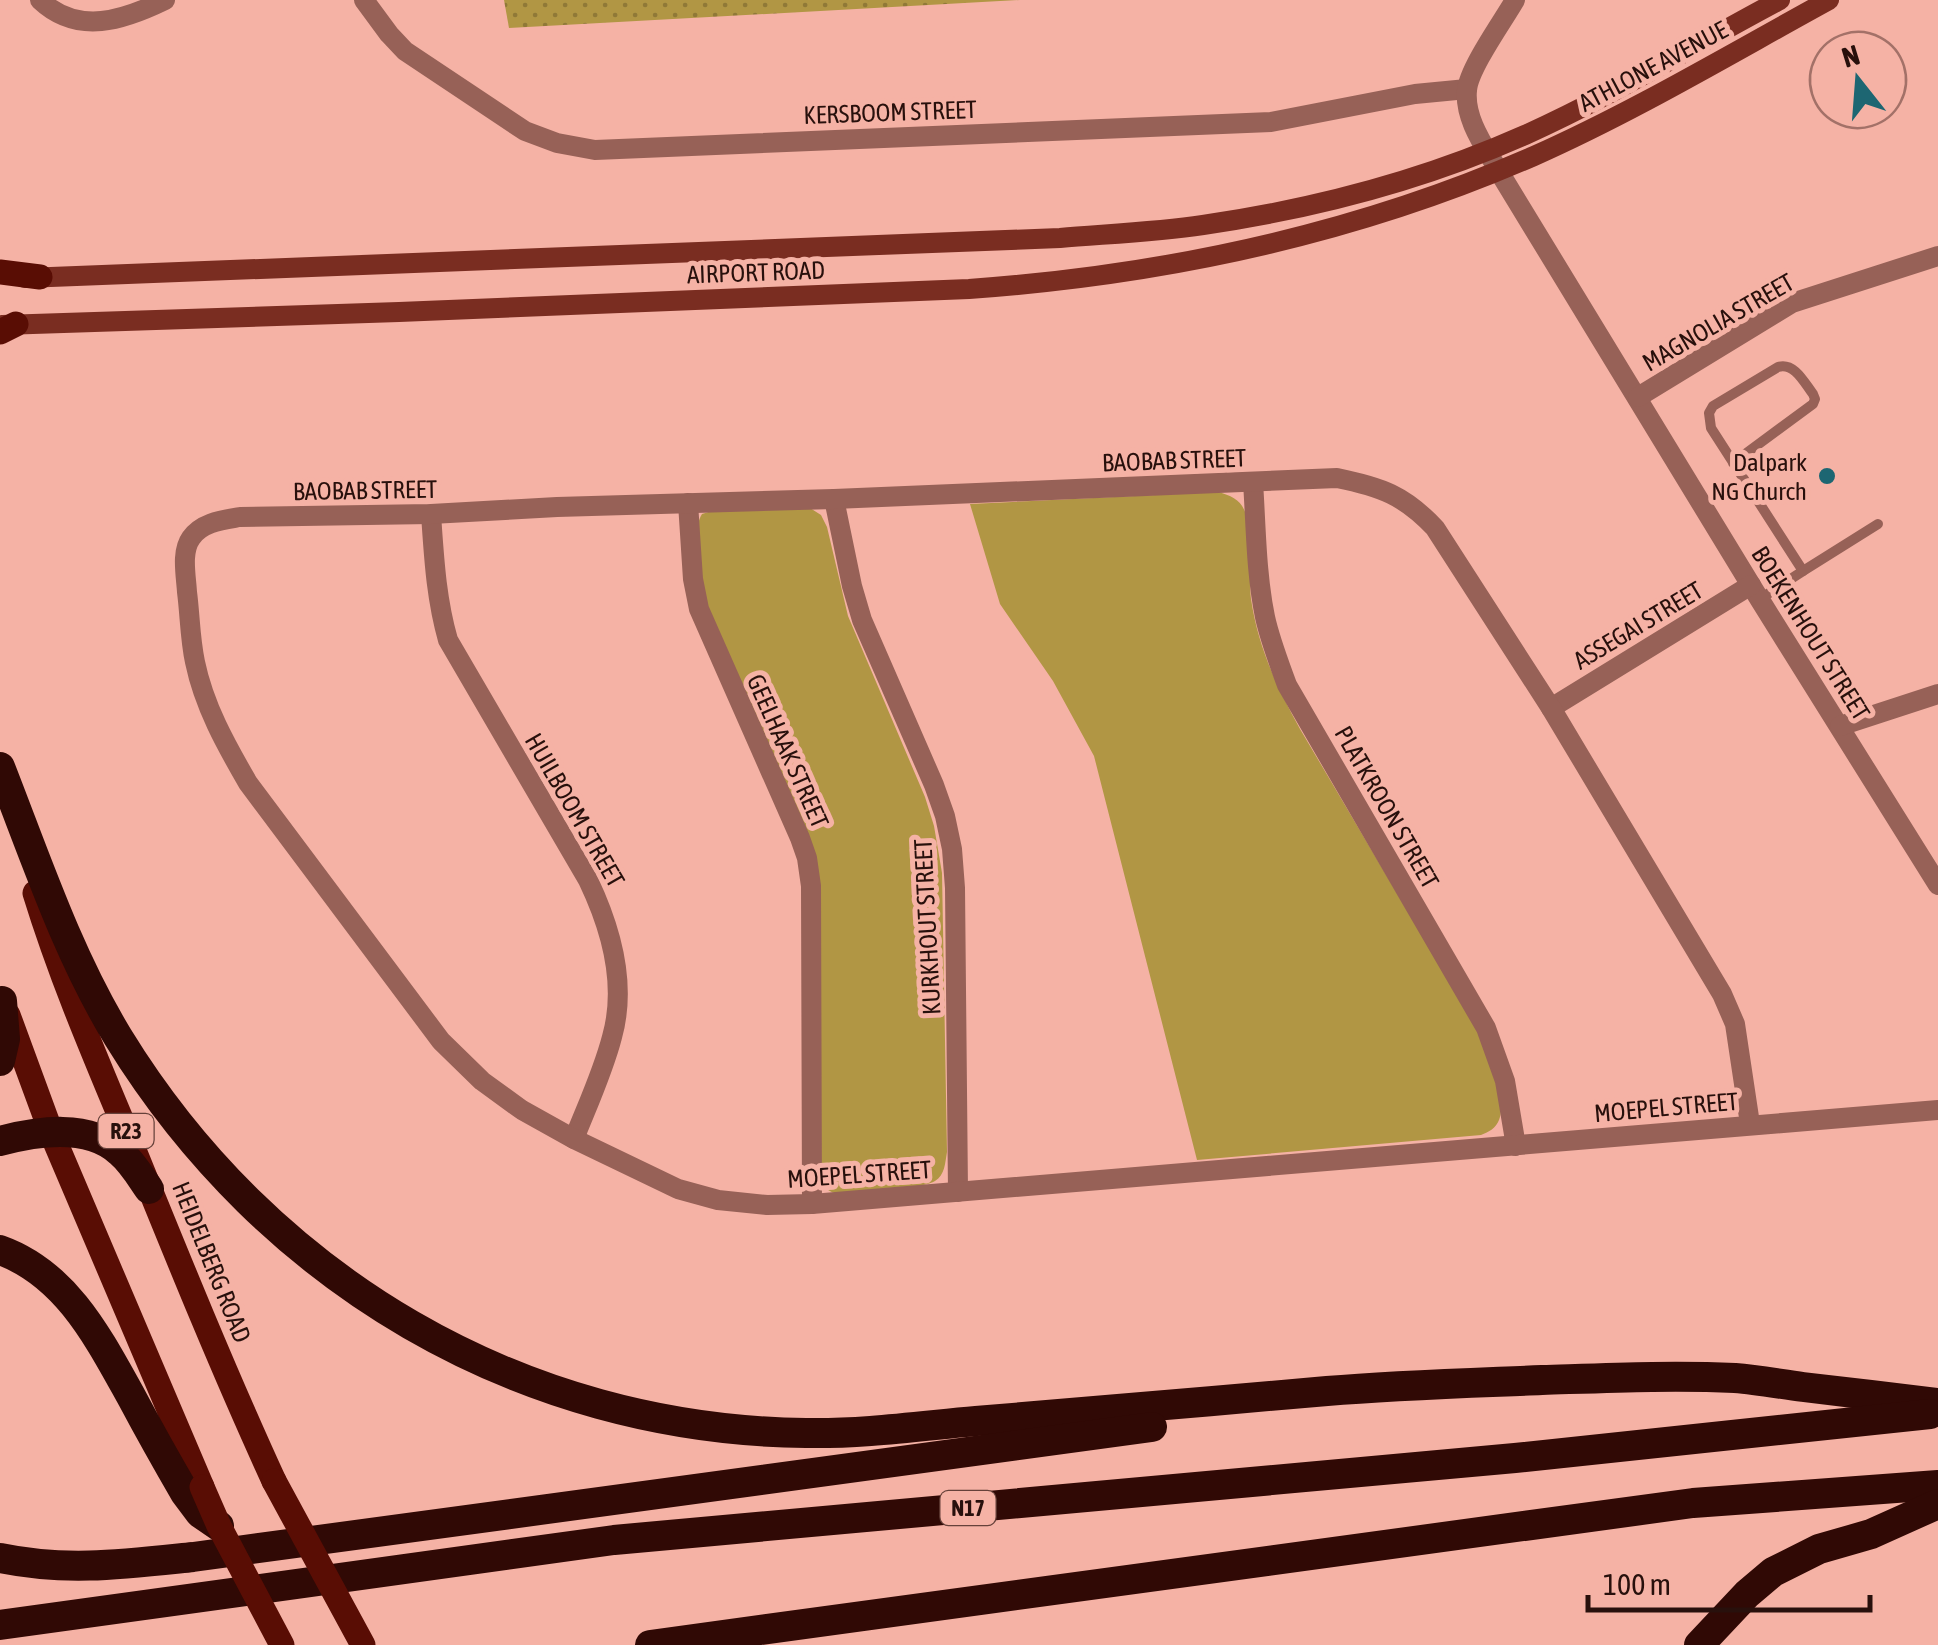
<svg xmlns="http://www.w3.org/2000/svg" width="1938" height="1645" viewBox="0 0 1938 1645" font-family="'Asap Condensed',sans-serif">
<defs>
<pattern id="grass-dots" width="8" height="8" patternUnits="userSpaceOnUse" patternTransform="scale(2.5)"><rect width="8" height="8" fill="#b19644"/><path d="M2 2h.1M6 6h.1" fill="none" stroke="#907937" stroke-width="1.8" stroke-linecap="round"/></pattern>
</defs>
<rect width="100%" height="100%" fill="#f5b2a5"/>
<!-- grass -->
<polygon fill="url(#grass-dots)" points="504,0 1020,0 509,28"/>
<!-- park -->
<g fill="#b19644">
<path d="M1218,492c14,4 24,8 28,23 8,24 2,58 5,84 7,48 26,88 49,130l179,303c8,20 28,69 20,88 -3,8 -10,12 -18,15l-284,25 -103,-404 -41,-75 -53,-77 -30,-100z"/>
<path d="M810,508l11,7 6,12 21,89 77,181 9,29 8,47 5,279c-2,11 -2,23 -12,29 -10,7 -84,14 -97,13 -9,-2 -15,-7 -21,-13v-298l-107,-257c-5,-26 -22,-90 -8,-112l13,-4z"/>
</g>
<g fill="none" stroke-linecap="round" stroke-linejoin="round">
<!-- lane -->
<g stroke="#976157" stroke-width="10">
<path d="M1733,463l80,-59 2,-5 -2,-5c-9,-12 -19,-32 -35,-27l-65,39 -4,7 2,15 92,143 -43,28"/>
<polyline points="1803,571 1878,524"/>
</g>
<!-- street -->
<g stroke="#976157" stroke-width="20">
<path d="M40,0c38,36 84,20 125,0"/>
<polyline points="364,0 389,34 405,51 525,131 557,143 595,150 1271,122 1415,94 1467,89"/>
<path d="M1515,0c-12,21 -46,68 -48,90 -3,29 18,57 31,80l262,430 178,285"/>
<polyline points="1638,397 1792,303 1938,256"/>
<path d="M1253,482c3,44 3,91 12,135 5,23 14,46 22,68l199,343 19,53 11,65"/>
<polyline points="834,499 852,586 862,620 934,785 945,816 952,849 955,888 958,1192"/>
<polyline points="688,503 693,579 699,609 800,838 807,858 811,886 812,1204"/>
<path d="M431,514c3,43 5,84 17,126l140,240c23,48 39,104 24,157 -9,35 -25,69 -38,102"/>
<polyline points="1551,708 1751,585"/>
<polyline points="1840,726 1938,694"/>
<path d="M1750,1124l-15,-100 -13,-30 -171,-286 -116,-180c-31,-33 -54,-41 -98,-50l-503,21 -277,8 -126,7 -191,3c-17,3 -38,5 -49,21 -10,14 -5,37 -4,54 3,23 3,47 8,70 9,44 31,83 53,121l193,258 41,40 40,29 52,29 104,50 40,11 49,5 45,-1 1126,-94"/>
</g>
<!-- secondary -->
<g stroke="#7a2d21" stroke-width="20">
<path d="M25,278l1035,-40c47,-4 96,-6 143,-13 110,-16 221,-45 322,-90 87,-39 170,-90 255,-135"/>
<path d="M2,325l397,-13 570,-23c195,-14 385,-54 565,-133 101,-45 198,-103 295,-156"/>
</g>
<!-- primary -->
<g stroke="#590d04" stroke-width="25">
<polyline points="0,272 40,277"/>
<polyline points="0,332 16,324"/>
<path d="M35,893c27,88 64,173 99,257 45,111 90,222 140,331"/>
<polyline points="8,1015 51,1132 202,1487"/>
</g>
<!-- highway -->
<g stroke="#300905" stroke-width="30">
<path d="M0,767c36,92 67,186 118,270 149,243 403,393 688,396 57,1 114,-7 170,-12 117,-9 234,-20 351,-30 71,-6 143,-8 215,-11 64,-2 129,-5 193,-2 23,2 45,6 68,9 45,5 90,11 135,16"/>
<polyline points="0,1061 5,1039 2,1001"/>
<path d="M0,1141c38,-10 89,-18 120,11 12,10 20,24 29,37"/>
<path d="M0,1250c67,24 99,89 132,148 17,32 35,64 53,95l15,20 19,13"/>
<path d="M0,1558c66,14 126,6 193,-1l959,-130"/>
<polyline points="0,1625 614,1540 1515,1458 1930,1414"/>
<polyline points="650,1645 1693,1503 1938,1485"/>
<polyline points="1699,1645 1747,1594 1773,1572 1819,1549 1871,1534 1938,1504"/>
</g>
<!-- primary-bridge -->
<g stroke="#590d04" stroke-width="25">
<polyline points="274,1481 363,1645"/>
<polyline points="202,1487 219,1526 282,1645"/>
</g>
</g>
<!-- markers -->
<circle fill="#1d6672" stroke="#f5b2a5" stroke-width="4" cx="1827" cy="476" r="10"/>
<g text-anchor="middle" stroke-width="10" stroke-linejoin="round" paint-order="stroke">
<!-- shield labels -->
<g fill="#f5b2a5" stroke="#66413a" stroke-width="2.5">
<rect x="98.5" y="1114" width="55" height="34" rx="8"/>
<rect x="940.5" y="1491" width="55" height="34" rx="8"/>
</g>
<g font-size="22" font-weight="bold" fill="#28100c">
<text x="126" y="1139">R23</text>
<text x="968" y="1516">N17</text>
</g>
<!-- street labels -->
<g font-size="25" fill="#28100c" stroke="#f5b2a5">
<text transform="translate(1653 66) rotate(-28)" y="9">ATHLONE AVENUE</text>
<text transform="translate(890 112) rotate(-2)" y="9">KERSBOOM STREET</text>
<text transform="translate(756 272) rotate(-2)" y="9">AIRPORT ROAD</text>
<text transform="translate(1718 322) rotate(-30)" y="9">MAGNOLIA STREET</text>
<text transform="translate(1174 460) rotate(-2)" y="9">BAOBAB STREET</text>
<text transform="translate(365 490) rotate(-1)" y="9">BAOBAB STREET</text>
<text transform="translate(1638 625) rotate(-31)" y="9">ASSEGAI STREET</text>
<text transform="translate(1811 633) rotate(58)" y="9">BOEKENHOUT STREET</text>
<text transform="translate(788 751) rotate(66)" y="9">GEELHAAK STREET</text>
<text transform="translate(1387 807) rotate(60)" y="9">PLATKROON STREET</text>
<text transform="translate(575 810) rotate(60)" y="9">HUILBOOM STREET</text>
<text transform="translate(927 927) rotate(-93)" y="9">KURKHOUT STREET</text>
<text transform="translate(1666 1107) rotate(-5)" y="9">MOEPEL STREET</text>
<text transform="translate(859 1174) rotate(-4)" y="9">MOEPEL STREET</text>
<text transform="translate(212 1262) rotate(68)" y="9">HEIDELBERG ROAD</text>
</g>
<!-- poi labels -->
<g font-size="25" fill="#28100c" stroke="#f5b2a5" text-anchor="end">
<text x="1807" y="471">Dalpark<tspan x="1807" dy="29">NG Church</tspan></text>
</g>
</g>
<!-- north arrow -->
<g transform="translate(1858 80) rotate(343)"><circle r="48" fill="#f5b2a5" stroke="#a37168" stroke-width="2.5"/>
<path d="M0-8L18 38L0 25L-18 38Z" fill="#1d6672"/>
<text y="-15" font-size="28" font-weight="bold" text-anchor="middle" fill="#28100c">N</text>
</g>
<!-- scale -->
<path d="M1588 1595v15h282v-15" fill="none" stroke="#28100c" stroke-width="5"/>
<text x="1603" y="1595" font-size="30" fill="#28100c" stroke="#f5b2a5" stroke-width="8" paint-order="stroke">100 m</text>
</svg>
